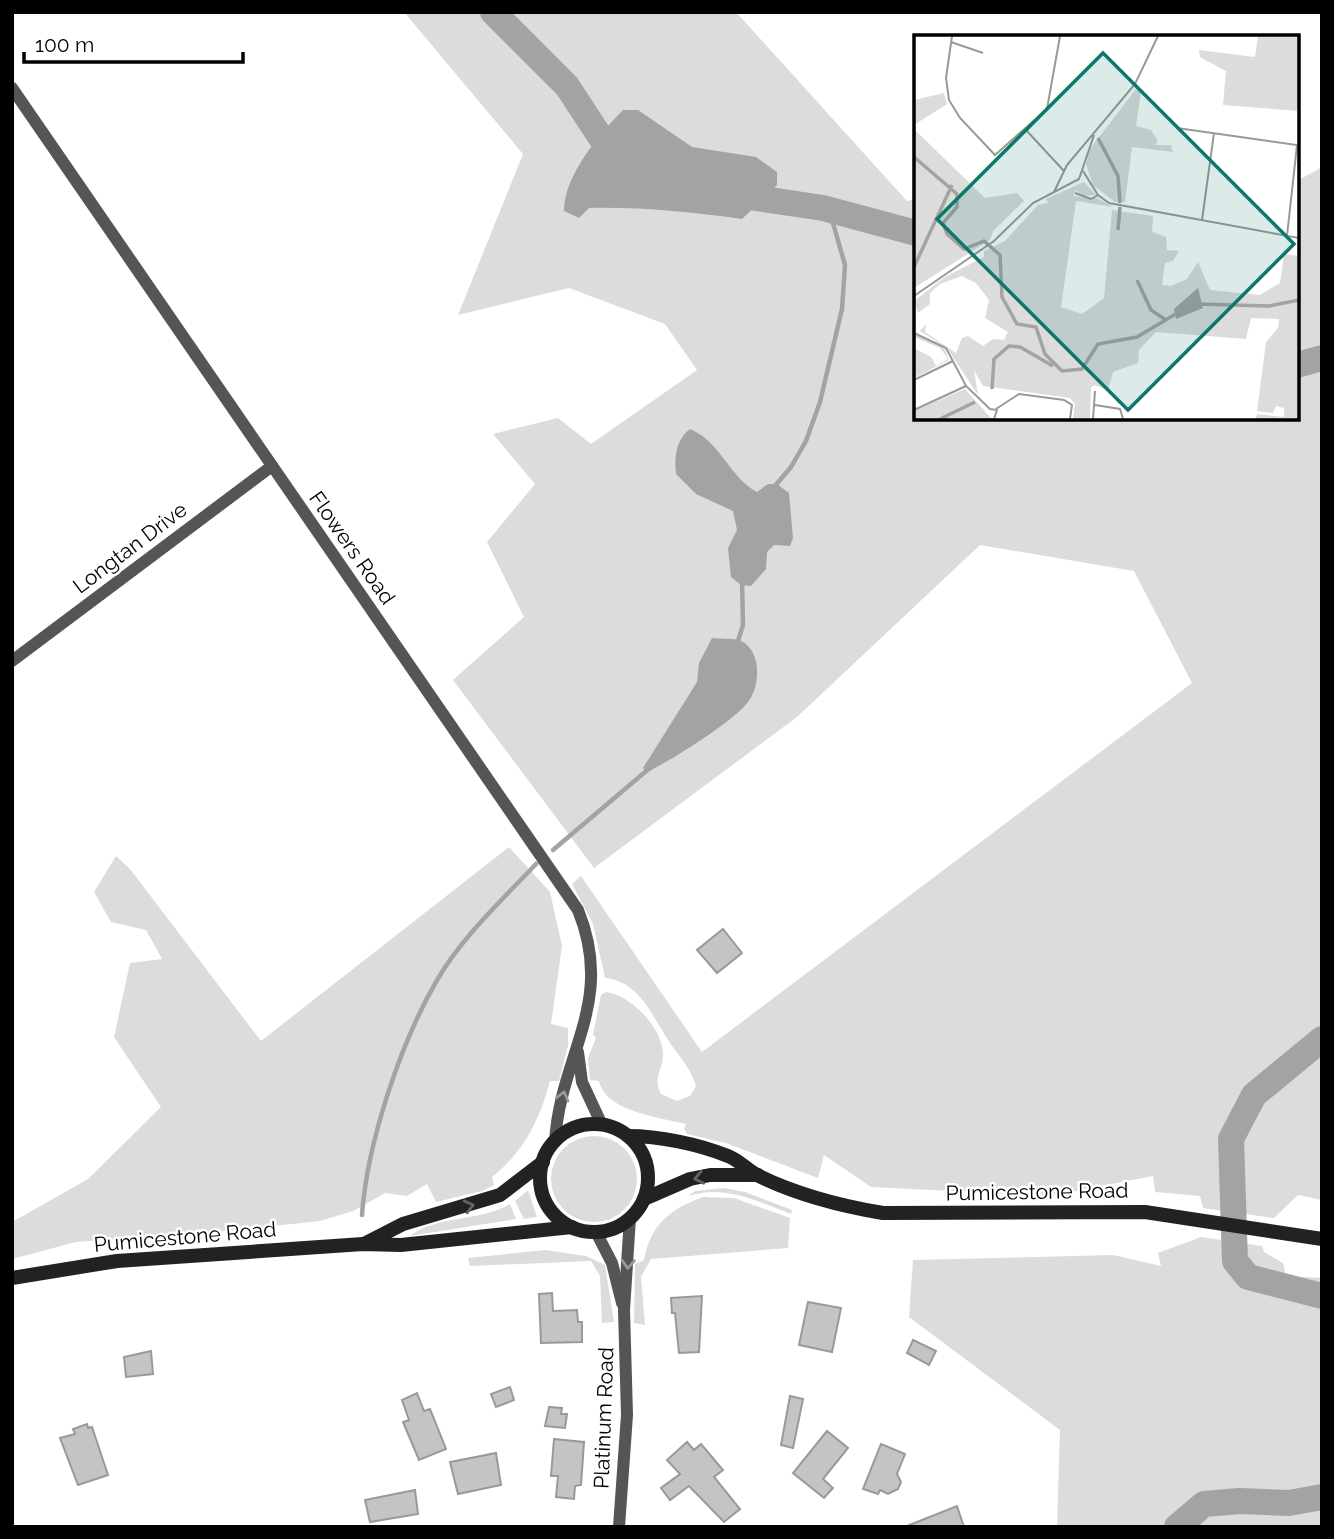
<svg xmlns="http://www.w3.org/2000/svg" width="1334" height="1539" viewBox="0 0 1334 1539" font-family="Raleway,sans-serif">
<rect width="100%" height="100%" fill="#fff"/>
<!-- green -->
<g fill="#dcdcdc">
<path d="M404,12h332l171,189 9,-2v219h381v-237l25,-14v1033l-24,-5 -24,23 -71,-10 -3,-12 -45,-4 -2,-16 -102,20 -180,-9 -47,-32 -6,23 -92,-35 -39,-9 -3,-5 2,-5c-27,-7 -80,-12 -87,-43l-9,-1 -2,-22 8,-20 -3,-3 8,-40 5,-3c24,3 55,34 57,60 1,16 -11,26 -2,42l16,7 13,-5 6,-10c-5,-17 -16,-29 -26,-43 -17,-25 -30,-62 -65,-65l-12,-54 -21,-40 9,-8 121,176 490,-369 -58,-112 -154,-26 -183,172 -203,151 -141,-188 71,-63 -37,-75 48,-58 -42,-50 65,-16 33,26 106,-74 -32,-46 -96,-36 -111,27 65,-161z"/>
<path d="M509,847l41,45 12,54 -11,78 17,4v18l-9,35h-9c-10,38 -26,71 -58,96l2,8 -12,6 -46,11 -9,-18 -20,12 -22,-3 -32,18 -33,10 -104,11 -140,10 -64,17v-37l76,-43 73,-72 -47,-70 16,-74 32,-4 -16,-29 -35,-8 -17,-30 22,-36 14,13 131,172z"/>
<circle cx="594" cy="1179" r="43"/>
<path d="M724,1188l21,4 47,18 -1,4c-35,-13 -65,-30 -103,-18l7,-5z"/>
<polygon points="528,1190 537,1217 524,1219 515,1201"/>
<path d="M703,1197l31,1 56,20 -2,30 -137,11 -10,18 4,48 -11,-2 1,-59 9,-4c6,-35 27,-52 59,-63z"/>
<path d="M510,1204l6,15 -106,17c26,-21 70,-14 100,-32z"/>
<polygon points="1201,1237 1262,1246 1264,1252 1283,1263 1286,1276 1322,1278 1322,1527 1057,1527 1060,1430 909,1317 913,1260 1113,1255 1161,1266 1158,1253"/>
<polygon points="545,1250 586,1256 605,1265 614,1322 602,1323 600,1276 591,1261 470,1266 468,1258"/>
</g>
<!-- water -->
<g fill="#a3a3a3">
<path d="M623,110h15l54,37 64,10 21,15v13l-35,34c-51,-7 -101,-12 -153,-11l-10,10 -15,-7c0,-35 35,-77 59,-101z"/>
<path d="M690,429c31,13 39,48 67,63l11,-8h9l12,9 4,45 -3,8 -16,-1 -7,7 -1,17 -15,17 -10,-1 -10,-8 -3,-29 9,-18 -4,-19 -37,-17 -20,-20c-2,-16 0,-35 14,-45z"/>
<path d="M712,638c8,1 20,0 27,2 23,9 22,45 9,62 -14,19 -79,60 -101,70l-4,-4 54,-86 2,-19z"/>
</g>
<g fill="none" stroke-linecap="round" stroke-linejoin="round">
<!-- stream -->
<g stroke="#a3a3a3" stroke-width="4.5">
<polyline points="774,487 791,467 806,441 820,402 842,309 845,265 833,223 823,208"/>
<polyline points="737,644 743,625 742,580"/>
<polyline points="553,850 651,767"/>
<path d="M362,1215c5,-71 38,-171 74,-233 25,-44 65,-81 100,-118"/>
</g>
<!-- river -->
<g stroke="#a3a3a3" stroke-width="26">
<polyline points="493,12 567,86 601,138 633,151"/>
<polyline points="731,189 756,198 823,208 916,233"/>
<polyline points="1297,365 1322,358"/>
<polyline points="1322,1039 1254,1095 1231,1139 1235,1261 1248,1277 1322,1296"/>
<polyline points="1177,1527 1204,1504 1239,1501 1289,1503 1322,1497"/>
</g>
</g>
<!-- building -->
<g fill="#c4c4c4" stroke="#999" stroke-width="2">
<polygon points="723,929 742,953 717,973 697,950"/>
<polygon points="552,1293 553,1311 577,1310 578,1322 582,1322 582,1342 541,1343 539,1294"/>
<polygon points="702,1296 699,1352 679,1353 675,1313 672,1313 671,1298"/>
<polygon points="808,1302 841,1308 832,1352 799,1345"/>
<polygon points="913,1340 936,1351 929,1365 907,1353"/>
<polygon points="151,1351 153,1374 126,1377 124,1357"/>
<polygon points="510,1387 514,1400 496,1407 491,1394"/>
<polygon points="417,1393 424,1411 430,1409 446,1449 419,1460 403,1422 409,1420 402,1400"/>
<polygon points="790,1396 803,1399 793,1448 781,1445"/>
<polygon points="549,1407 562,1408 561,1414 567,1414 565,1428 545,1426"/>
<polygon points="87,1424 88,1428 92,1427 108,1475 78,1485 60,1438 75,1434 73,1429"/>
<polygon points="827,1431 848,1448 823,1479 833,1488 824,1498 793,1473"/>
<polygon points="554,1439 584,1442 581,1485 575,1486 574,1499 556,1497 558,1476 551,1476"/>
<polygon points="687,1442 694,1450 701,1444 723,1470 714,1477 740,1509 724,1522 689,1486 670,1500 661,1488 680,1474 667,1460"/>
<polygon points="881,1444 905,1454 897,1474 901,1482 898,1489 888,1494 880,1490 878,1494 863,1489"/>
<polygon points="496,1453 501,1485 458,1494 450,1462"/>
<polygon points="415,1490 418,1514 370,1522 365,1500"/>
<polygon points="957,1506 964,1527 907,1527 907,1526"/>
</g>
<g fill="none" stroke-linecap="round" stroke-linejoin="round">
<!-- street -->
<g stroke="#555" stroke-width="12">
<path d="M12,88l566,822c38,93 -18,144 -23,232"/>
<polyline points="12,661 272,466"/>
<polyline points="578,1052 582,1082 602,1125"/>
<polyline points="596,1232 612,1263 622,1303"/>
<polyline points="619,1527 627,1415 624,1310 630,1218"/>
</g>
<!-- secondary -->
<g stroke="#222" stroke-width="14">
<circle cx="594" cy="1178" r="54"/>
<path d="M628,1136c31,0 70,8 100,20 11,4 20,15 31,20 39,19 82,30 124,37l262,-1 177,27"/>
<polyline points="644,1199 690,1179 710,1175 758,1175"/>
<polyline points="364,1244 403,1224 500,1195 543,1162"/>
<polyline points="12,1278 117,1261 363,1244 401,1245 572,1227"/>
</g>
</g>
<!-- one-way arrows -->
<defs><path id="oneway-chevron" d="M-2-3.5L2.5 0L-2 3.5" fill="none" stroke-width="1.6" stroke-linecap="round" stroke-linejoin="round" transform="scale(1.75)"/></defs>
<g stroke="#999">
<use href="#oneway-chevron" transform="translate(563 1096) rotate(-75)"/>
<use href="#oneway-chevron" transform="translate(628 1264) rotate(93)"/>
</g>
<g stroke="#646464">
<use href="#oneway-chevron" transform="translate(699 1178) rotate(168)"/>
<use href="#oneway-chevron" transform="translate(469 1206) rotate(-14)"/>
</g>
<g text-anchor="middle" stroke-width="5" stroke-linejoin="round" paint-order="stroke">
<!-- street labels -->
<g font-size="21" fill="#000" stroke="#fff">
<text transform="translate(130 548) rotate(-37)" y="7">Longtan Drive</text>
<text transform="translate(352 548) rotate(55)" y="7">Flowers Road</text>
<text transform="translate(1037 1192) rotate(-1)" y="7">Pumicestone Road</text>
<text transform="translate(185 1237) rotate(-5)" y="7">Pumicestone Road</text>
<text transform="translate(604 1418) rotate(-88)" y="7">Platinum Road</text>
</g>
</g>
<!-- overview -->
<g transform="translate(914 35)">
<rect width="385" height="385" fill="#fff"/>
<path d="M344,1h41v75l-76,-6 3,-34 -26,-14 -1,-7 56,7zM222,54l5,2 -5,35 15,4 7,11 -3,4h16l2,7 -41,-5 -7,55h-10l-22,-17 -7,-21 4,-15zM30,58l3,11 -33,21v-25zM0,94l71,69 32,-5 7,8 -31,30 -3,9 -76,48zM170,147l12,13 -15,1 -5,-6 -3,6 24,2 16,9 -37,-6 -15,106 21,7 22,-16 8,-88 41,6 -1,16 14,5 1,13 12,1 -6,10 -8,2 -3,22 9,1 16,-7 11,-17 12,28 50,5 20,-12 4,-29 15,2v163h-43l1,-5 27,3v-9l-8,-2 -3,7 -16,-2 9,-69 12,-14 1,-9 -28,-1 -5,21 -90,-7 -17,18 -1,13 -25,9 -5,18 -14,-5 -3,3 -1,31h-17l2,-15 -5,-6 -87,-12 -9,-16 4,25 -31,-47 -27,-17 6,-7 -1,8 31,21 6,-15 6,-2 15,10 10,-7 11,1 4,-8 -23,-14 4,-18 -13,-17 -14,-7 -22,8 -10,9v11l-12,9 -4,-12 31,-24 39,-20v-6l21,-10 33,-36 10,-2 -2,-4zM5,300l25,13 5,12 -35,18v-30l17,9 5,9 12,-7 -8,-11 -26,-11zM51,354l27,30h-78v-8z" fill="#dcdcdc"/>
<path d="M284,253l5,20 -27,11 -2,-10z" fill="#a3a3a3"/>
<path fill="none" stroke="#a3a3a3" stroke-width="3.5" d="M184,103l20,38 2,27M0,122l43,37v13l-14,16 4,11 17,15 20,-8 16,14 2,42 15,27 19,3 9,27 17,17 20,-2 16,-25 39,-7 42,-25M204,195l2,-23M0,232l38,-82M223,245l14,30 15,10M282,269l73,2 30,-6M78,354l2,-30 15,-13 11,1 33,19M26,384l35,-17"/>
<path fill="none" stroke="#999" stroke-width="2" d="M38,1l-6,42 3,22 11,18 35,37 52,-46 13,-73M37,7l32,11M263,93l120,17 -10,91M112,95l38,41M169,136l15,24 11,8 190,35M140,157l13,-27 68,-81 23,-48M161,158l16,6 7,-4M288,185l12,-87M0,261l80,-55 39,-38 46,-24 15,-44M0,298l32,15 20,38 24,23 7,1 -3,9M0,345l39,-19M181,370l25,4 3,10M82,374l23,-15 45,6 8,5 -2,14M0,375l52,-24M179,384l2,-28"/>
<path fill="#0f766e" fill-opacity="0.15" stroke="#0f766e" stroke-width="3.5" d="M189,18l191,191 -166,166 -191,-191z"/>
<rect width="385" height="385" fill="none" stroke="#000" stroke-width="3.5"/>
</g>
<!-- border -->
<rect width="1334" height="1539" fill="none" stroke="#000000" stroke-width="28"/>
<!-- scale -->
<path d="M24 52v10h219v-10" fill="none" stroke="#000000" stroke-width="3.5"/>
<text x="35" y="52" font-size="21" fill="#000000" stroke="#ffffff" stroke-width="5" paint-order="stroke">100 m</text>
</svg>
